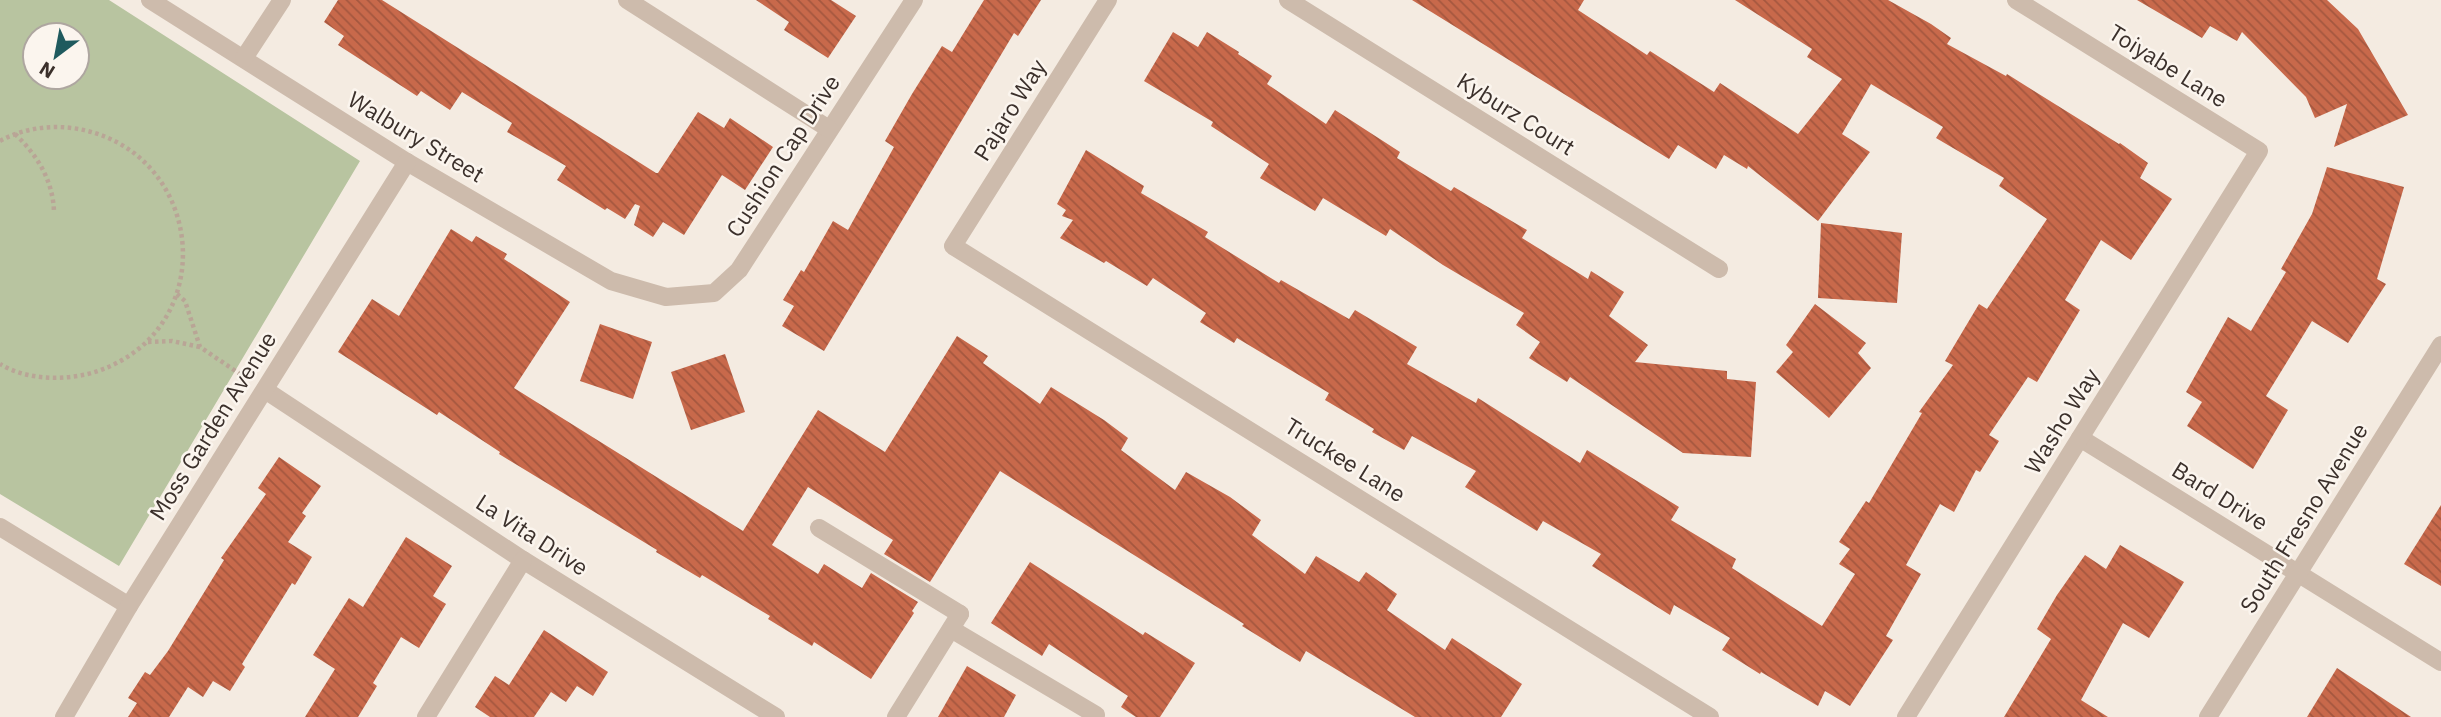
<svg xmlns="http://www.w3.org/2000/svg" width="2441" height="717" viewBox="0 0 2441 717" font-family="'IBM Plex Sans',sans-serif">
<defs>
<pattern id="building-back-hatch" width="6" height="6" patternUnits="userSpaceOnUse" patternTransform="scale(1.75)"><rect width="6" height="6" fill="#c8694b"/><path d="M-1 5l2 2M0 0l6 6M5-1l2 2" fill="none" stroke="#a4573f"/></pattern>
</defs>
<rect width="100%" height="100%" fill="#f4ebe1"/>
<!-- park -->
<path fill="#b8c4a0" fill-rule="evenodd" d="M0,0h109l251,161 -241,405 -119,-72zM77,35v42h-42v-42z"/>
<!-- building -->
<g fill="url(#building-back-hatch)">
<polygon points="338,0 382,0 656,173 658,173 698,112 724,128 730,118 773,147 745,190 722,175 684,235 663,222 653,237 634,225 640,206 635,204 625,219 607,208 605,210 557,180 566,166 507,132 512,123 462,92 450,110 421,91 417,96 338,45 344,36 324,22"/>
<polygon points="756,0 831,0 856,16 828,58 784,30 789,22"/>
<polygon points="984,0 1041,0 1018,36 1014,33 824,351 782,326 794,306 783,300 801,270 804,272 833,221 848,230 894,147 885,141 912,94 942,46 952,52"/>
<polygon points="1412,0 1584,0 1578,10 1647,55 1650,51 1714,92 1720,83 1798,134 1842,79 1807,57 1812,49 1735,0 1888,0 1931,24 1951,38 1947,44 2006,76 2007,74 2119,144 2120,143 2148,163 2140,178 2172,199 2131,260 2101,240 2065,300 2080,310 2037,382 2028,377 1989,435 1999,441 1980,472 1976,470 1954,512 1940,504 1906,565 1921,574 1886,636 1893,640 1850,706 1825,691 1818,706 1761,672 1760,674 1722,650 1730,638 1674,605 1670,615 1592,566 1601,554 1543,521 1537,531 1465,487 1476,471 1412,436 1404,450 1372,432 1374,429 1325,400 1329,393 1237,338 1234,343 1200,322 1206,313 1153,278 1147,286 1106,261 1104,263 1060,238 1073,220 1062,216 1066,210 1057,204 1086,150 1144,186 1141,193 1208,232 1205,237 1279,283 1281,280 1349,319 1355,310 1417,347 1407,364 1476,403 1478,398 1580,463 1587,450 1679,507 1671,520 1736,559 1732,568 1822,626 1855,574 1839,564 1850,549 1839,542 1866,501 1869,503 1922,413 1919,412 1953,365 1945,361 1979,304 1987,309 2047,219 1999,186 2004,178 1936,138 1943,127 1871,84 1842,134 1870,152 1818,221 1748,166 1747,169 1724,155 1716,169 1678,145 1669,159"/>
<polygon points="2137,0 2327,0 2358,29 2408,115 2334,147 2347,104 2315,118 2306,97 2242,32 2237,41 2210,26 2202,38"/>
<polygon points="1173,32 1198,47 1207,32 1239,52 1238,54 1272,76 1267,84 1326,124 1335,110 1400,152 1397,158 1451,191 1454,187 1527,230 1522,238 1588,279 1591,271 1624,292 1609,316 1648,345 1635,362 1727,371 1727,379 1756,382 1751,457 1683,453 1570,377 1567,382 1529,358 1540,342 1516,325 1524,313 1443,265 1390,229 1386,236 1323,198 1315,211 1260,178 1269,164 1211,126 1213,122 1144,81"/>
<polygon points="2327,167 2404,187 2377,279 2386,284 2348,343 2312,321 2266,396 2288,410 2253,469 2187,426 2202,402 2186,392 2228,317 2251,331 2286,272 2281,269 2312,214"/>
<polygon points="1821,223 1902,233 1897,303 1818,298"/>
<polygon points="451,229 472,242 476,236 507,254 504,259 570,302 514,388 743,531 818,410 885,452 957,336 988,356 983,363 1040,404 1051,387 1104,420 1128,438 1121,450 1175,490 1186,472 1230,497 1261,520 1252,535 1305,574 1316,556 1359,582 1366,572 1397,594 1387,610 1445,650 1452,638 1522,684 1501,717 1415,717 1306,651 1300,662 1242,626 1244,624 1000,471 930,582 884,554 893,540 808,487 772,545 818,574 824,564 862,588 871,573 918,602 912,611 914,613 871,679 814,642 812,646 768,619 770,616 702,575 700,578 656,552 657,550 499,454 500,452 439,412 437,415 338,352 372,299 399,316"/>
<polygon points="1815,304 1866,343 1858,353 1871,368 1829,418 1776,372 1793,352 1786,345"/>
<polygon points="600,324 652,342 633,399 580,381"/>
<polygon points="725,354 745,412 691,430 671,372"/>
<polygon points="279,457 321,486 302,513 306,516 288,542 312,557 295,585 292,583 242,664 245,667 230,691 213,681 203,697 188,687 169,717 128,717 137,703 128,698 145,672 150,675 168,651 224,560 221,558 266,494 258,488"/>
<polygon points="2441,505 2441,586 2404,564"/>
<polygon points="406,537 452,566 433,596 446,604 419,648 401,637 373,683 377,686 358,717 305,717 335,669 313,655 349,598 363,607"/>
<polygon points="2120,545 2184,582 2149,638 2123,623 2081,700 2108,717 2004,717 2051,639 2037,629 2057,595 2085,555 2106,569"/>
<polygon points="1030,562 1143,635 1145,632 1195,663 1160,717 1136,717 1121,707 1128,696 1049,644 1042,656 991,623"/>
<polygon points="544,630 608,672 593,696 577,686 566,702 551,692 534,717 490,717 475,707 495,676 509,685"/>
<polygon points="967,666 1016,695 1004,717 938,717"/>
<polygon points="2337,668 2411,717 2307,717"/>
</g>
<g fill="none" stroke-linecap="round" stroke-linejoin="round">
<!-- path -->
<g stroke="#b9a596" stroke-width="4.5" stroke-dasharray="3.5 3.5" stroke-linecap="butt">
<path d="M15,134c22,21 38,46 39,78"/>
<path d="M0,141c22,-12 47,-16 72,-13 132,18 153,199 26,243 -30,10 -70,10 -98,-7"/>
<polyline points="177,294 185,301 200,347 243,376"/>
<polyline points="148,342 172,341 200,347"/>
</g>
<!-- service -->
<g stroke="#cdbbac" stroke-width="18">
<polyline points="819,528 960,614"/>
<polyline points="951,629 1096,715"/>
</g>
<!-- minor -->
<g stroke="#cdbbac" stroke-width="18">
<polyline points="150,0 407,162 611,281 666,297 714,293 739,270 914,0"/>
<polyline points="627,0 829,129"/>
<polyline points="1108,0 953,246 1710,717"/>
<polyline points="1288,0 1719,269"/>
<polyline points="244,58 282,0"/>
<polyline points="265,390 523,560 776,717"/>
<polyline points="2080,438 2441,662"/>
<polyline points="0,527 129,606"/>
<polyline points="64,717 129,606 407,162"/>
<polyline points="426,717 523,560"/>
<polyline points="896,717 960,614"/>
<polyline points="1906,717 2259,151 2016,0"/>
</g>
<!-- tertiary -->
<polyline stroke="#cdbbac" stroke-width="18" points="2208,717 2441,345"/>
</g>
<g text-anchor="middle" stroke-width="5" stroke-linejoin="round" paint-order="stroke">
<!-- street labels -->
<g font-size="23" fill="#3b302b" stroke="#fbf5ee">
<text transform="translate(2168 66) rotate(32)" y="8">Toiyabe Lane</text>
<text transform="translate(1010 110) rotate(-58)" y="8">Pajaro Way</text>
<text transform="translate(1516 114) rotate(32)" y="8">Kyburz Court</text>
<text transform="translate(416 137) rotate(31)" y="8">Walbury Street</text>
<text transform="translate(783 156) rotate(-57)" y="8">Cushion Cap Drive</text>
<text transform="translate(2062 421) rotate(-58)" y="8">Washo Way</text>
<text transform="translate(213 426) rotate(-58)" y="8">Moss Garden Avenue</text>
<text transform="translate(1345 460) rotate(32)" y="8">Truckee Lane</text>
<text transform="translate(2220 496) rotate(32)" y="8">Bard Drive</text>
<text transform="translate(2304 518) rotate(-58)" y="8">South Fresno Avenue</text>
<text transform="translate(532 535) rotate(33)" y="8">La Vita Drive</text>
</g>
</g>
<!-- north arrow -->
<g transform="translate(56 56) rotate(212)"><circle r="33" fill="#fbf5ee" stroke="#aea6a0" stroke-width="2"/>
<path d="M0-5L12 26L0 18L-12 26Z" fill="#1f5a5e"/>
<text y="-10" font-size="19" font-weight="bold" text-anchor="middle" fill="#3b302b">N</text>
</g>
</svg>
